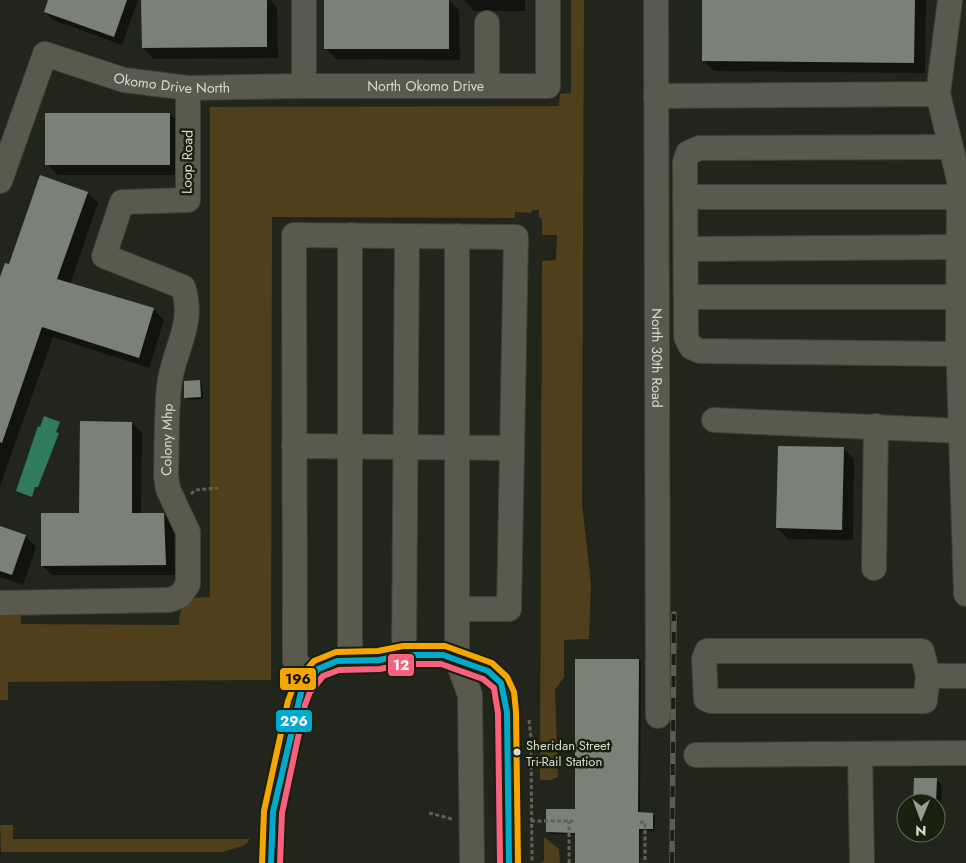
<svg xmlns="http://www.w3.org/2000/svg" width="966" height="863" viewBox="0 0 966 863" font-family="Jost,sans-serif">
<rect width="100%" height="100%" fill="#22251b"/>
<!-- green -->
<g fill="#4f3f1a">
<path d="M571,0h13l-2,503 9,81 -2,55 -25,1v37l-9,13 3,87 -7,3h-11l2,-519 14,-1 1,-25h-15v-17h-3v-8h-7l-1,3 -16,-1v6l-243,-1 -1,463 -263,2v18h-8v-88h21v12l158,1c2,-27 5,-27 31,-28v-490l349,-1 1,-12 11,-1z"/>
<polygon points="0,825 13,825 13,839 250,839 245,845 223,852 1,852"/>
<polygon points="544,837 559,849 560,863 540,863 544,861"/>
</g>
<!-- water -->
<polygon fill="#307b5d" points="44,416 60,422 56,432 59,433 38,487 35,487 32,497 16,491 38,426 40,427"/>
<!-- shadow -->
<g fill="#0007">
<polygon points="49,0 138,0 122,45 53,20 45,12"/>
<polygon points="142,0 270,0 277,8 278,58 154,59 143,48"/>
<polygon points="325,0 449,0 459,10 460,60 336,59 325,48"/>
<polygon points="464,0 525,0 525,11 474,11"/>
<polygon points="704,0 926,0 925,73 714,71 703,60"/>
<polygon points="170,114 181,125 181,175 58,175 47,164"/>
<polygon points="88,193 98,203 70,284 153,309 164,320 149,368 53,337 0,486 0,282 9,265"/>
<polygon points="200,381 202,384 203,399 188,400 185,397"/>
<polygon points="132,423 142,433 141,514 163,514 174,524 175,575 52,575 42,565 81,514"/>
<polygon points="843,448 854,459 853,540 788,539 777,528"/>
<polygon points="0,527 26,536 36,547 23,585 0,577"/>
<polygon points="639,660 641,662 640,814 652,814 655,816 655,831 641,831 640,863 576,863 576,835 550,834 548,832 576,810"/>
<polygon points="936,780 942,785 940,821 936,821 936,803 914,803"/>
</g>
<!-- building -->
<g fill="#7c8178">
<polygon points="48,0 127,0 114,37 44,12"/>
<polygon points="141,0 267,0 267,47 142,48"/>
<rect x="324" y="0" width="125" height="49"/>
<polygon points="702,0 915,0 914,63 702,61"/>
<rect x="45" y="113" width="125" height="52"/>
<polygon points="40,175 88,192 57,279 154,308 139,358 42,327 2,443 0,442 0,277 5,263 9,264"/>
<polygon points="200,380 201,397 184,398 184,381"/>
<polygon points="80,421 132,422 132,513 164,513 166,565 41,566 41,513 79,513"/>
<polygon points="778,446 844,447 842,530 776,528"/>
<polygon points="0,526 26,535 12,575 0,571"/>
<polygon points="575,659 639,659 638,812 653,813 653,829 639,829 639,863 575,863 575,833 546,832 546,809 575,809"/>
<polygon points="914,778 937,778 936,803 913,803"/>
</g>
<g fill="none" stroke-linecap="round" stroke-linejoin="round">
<defs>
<g id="minor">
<path id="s1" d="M656,0l2,716"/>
<polyline points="487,23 487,86"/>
<polyline points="304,86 304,0"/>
<polyline points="938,94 950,0"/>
<polyline points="656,96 938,94 959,180 958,338 966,594"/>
<polyline points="950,147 699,148 688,153 685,162 686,337 691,347 700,351 958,354"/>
<path id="s2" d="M0,181l45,-127 79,26 64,8 116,-2h244v-86"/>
<polyline points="685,197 959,197"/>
<polyline points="350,235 350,659"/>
<polyline points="457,236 457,660 470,695 472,863"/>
<polyline points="686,249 959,247"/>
<polyline points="686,297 958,297"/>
<polyline points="714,420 962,431"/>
<polyline points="294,446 512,448"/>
<polyline points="874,568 876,426"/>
<path id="s3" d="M0,603l169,-3 11,-4 8,-12v-52l-20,-43 -2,-13c1,-30 0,-59 3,-89 3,-35 27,-62 14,-100l-79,-31 18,-54 66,-2v-112"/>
<polygon points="707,651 922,651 928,676 925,701 711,701 706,699 704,659"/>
<polyline points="404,655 407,236"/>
<polyline points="928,676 966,676"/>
<polyline points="311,677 295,661 294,235 516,237 509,609 457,609"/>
<polyline points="860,754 862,863"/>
<polyline points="696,755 966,753"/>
<polyline points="271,863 273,812 297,703 302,688 318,669 337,661 379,660 404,655 443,655 488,671 501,683 505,694 507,712 509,863"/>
</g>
</defs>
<!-- minor casing -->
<use href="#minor" stroke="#3e4139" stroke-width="26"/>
<!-- path -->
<g stroke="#616158" stroke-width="3" stroke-dasharray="4 2.5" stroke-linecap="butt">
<polyline points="191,494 195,490 218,488"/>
<polyline points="529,720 531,738 532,863"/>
<polyline points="429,813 452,819"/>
<polyline points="531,821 573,821"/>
<polyline points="640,822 645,822 645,863"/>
<polyline points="569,863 569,821"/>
</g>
<!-- minor -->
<use href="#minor" stroke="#59594d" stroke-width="24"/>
<defs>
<polyline id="rail" points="672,863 674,614"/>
</defs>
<!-- rail casing -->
<use href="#rail" stroke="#5c5c52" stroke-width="5.5"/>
<!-- rail -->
<use href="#rail" stroke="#1a200e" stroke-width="4" stroke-dasharray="11" stroke-linecap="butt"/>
<defs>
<polyline id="bus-1" points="271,863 273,812 302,688 318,669 337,661 379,660 404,655 443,655 488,671 501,683 507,712 509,863"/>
<polyline id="bus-2" points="280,863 282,813 305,705 310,692 323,676 339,670 380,669 405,664 441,664 483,679 494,688 498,713 500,863"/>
<polyline id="bus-3" points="262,863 264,811 288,701 295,683 314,661 336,652 378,651 403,646 445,646 492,663 507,677 514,692 516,712 518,863"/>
</defs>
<!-- bus-1 casing -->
<use href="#bus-1" stroke="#1a200e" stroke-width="10"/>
<!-- bus-2 casing -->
<use href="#bus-2" stroke="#1a200e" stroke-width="10"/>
<!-- bus-3 casing -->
<use href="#bus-3" stroke="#1a200e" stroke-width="10"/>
<!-- bus-1 -->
<use href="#bus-1" stroke="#00a9ce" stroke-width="6"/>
<!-- bus-2 -->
<use href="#bus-2" stroke="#f8607d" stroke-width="6"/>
<!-- bus-3 -->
<use href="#bus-3" stroke="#f7a600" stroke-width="6"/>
</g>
<!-- markers -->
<circle fill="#d7dcd0" stroke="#1a200e" stroke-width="2" cx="517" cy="752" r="4.5"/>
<g text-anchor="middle" stroke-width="5" stroke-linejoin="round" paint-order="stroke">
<!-- bus labels -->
<g font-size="13" fill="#d7dcd0" stroke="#1a200e" text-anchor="start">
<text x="526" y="750">Sheridan Street<tspan x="526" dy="16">Tri-Rail Station</tspan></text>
</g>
<!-- street labels -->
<g font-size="14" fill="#d7dcd0" stroke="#1a200e">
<text dy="5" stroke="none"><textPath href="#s2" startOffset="266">Okomo Drive North</textPath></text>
<text dy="5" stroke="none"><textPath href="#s2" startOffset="520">North Okomo Drive</textPath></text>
<text transform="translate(187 162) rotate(-89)" y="5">Loop Road</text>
<text dy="5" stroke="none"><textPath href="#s1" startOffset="358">North 30th Road</textPath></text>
<text dy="5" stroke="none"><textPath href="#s3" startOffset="344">Colony Mhp</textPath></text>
</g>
</g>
<g stroke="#1a200e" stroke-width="2">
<rect x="387" y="653" width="28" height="24" rx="5" fill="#f8607d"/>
<rect x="279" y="667" width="38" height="24" rx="5" fill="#f7a600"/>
<rect x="275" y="709" width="38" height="24" rx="5" fill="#00a9ce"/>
</g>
<g font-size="14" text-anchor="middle" font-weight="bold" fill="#fff">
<text x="401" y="670">12</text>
<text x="294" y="726">296</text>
</g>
<g font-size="14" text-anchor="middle" font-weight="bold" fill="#111">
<text x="298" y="684">196</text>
</g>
<!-- north arrow -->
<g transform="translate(921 818) rotate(181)"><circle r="24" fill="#1a200e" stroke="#666b5c"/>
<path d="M0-4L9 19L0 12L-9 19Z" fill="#989c91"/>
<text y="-8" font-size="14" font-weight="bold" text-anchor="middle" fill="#d7dcd0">N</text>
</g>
</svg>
